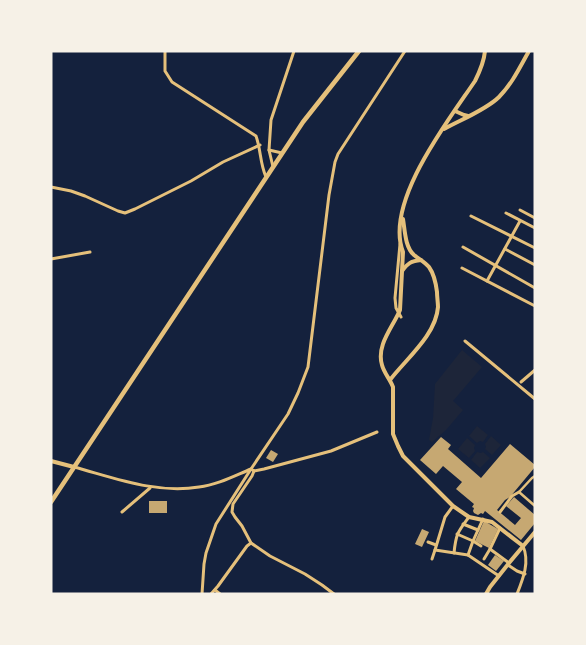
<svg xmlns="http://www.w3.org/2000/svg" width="586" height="645" viewBox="0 0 586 645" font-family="'Public Sans',sans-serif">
<rect width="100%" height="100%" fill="#14213d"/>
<!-- green -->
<g fill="#1d2539">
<polygon points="462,350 482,367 453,401 463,410 446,430 432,442 429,440 433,418 435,384"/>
<polygon points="477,426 488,435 483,442 480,441 477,443 469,436"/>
<polygon points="491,436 501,445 492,455 485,449 486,447 485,444"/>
<polygon points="467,438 475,445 474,448 475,451 469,458 458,449"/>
<polygon points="477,452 481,453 483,452 490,458 480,468 471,460"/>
</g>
<!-- building -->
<g fill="#c6a872">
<polygon points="441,437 451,445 448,449 481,478 510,444 535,465 535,467 510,497 505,500 497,510 515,525 521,518 506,506 514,497 535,515 535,523 521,540 485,511 483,514 481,513 478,515 474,513 473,511 474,508 472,507 474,504 456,489 462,482 443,466 436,474 420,460"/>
<polygon points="271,450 278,454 273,462 266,458"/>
<rect x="149" y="501" width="18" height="12"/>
<polygon points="484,521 498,529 489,548 475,541"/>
<polygon points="422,529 429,532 422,547 415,544"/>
<polygon points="495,555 504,561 496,571 488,565"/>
</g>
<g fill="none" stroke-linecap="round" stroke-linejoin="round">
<!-- pedestrian -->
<polyline stroke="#e5c07b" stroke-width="2.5" points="535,476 532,478 519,492 535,506"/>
<!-- minor -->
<g stroke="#e5c07b" stroke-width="3">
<path d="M165,51v20l7,11 84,54c5,14 4,28 10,41"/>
<polyline points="269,150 282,153"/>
<polyline points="273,167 269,150 271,120 294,51"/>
<polyline points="51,187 71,191 85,196 118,211 125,213 135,209 191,181 223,162 260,145"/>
<polyline points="520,210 535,218"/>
<polyline points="506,213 535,228"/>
<polyline points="471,216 535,248"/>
<polyline points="400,244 395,298 396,308 401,317"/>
<polyline points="463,247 535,288"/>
<polyline points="505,249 535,265"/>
<polyline points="51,259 90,252"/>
<polyline points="462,268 535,306"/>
<polyline points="487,281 520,221"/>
<polyline points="465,341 535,399"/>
<polyline points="521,382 535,370"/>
<path d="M74,467c41,11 82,27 125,20 18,-2 35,-11 52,-18l3,2"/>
<polyline points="254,471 252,476 233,504 232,512 235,517 242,526 251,543 270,556 305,574 322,585 334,594"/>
<polyline points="254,471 264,469 331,451 377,432"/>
<polyline points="122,512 150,488"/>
<polyline points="500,512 512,496 519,492"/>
<polyline points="463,524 478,530"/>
<polyline points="457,534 473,541 481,546"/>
<polyline points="428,542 436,545"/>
<polyline points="490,549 509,563"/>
<polyline points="435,550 445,517 453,506"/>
<path d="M454,553c2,-20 4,-21 15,-36"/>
<polyline points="468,555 473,541 483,519"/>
<polyline points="432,559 435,550 468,555 499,576"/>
<polyline points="484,559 490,549 500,528"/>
<polyline points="508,565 517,571 525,574"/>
<polyline points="215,590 220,594"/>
<polyline points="202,594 204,564 206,553 216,524 251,469 288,414 298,393 308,367 329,195 335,162 338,154 405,51"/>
<polyline points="211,594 218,586 247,546 251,543"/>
<path d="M517,594c6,-15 13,-32 6,-48"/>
</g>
<!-- tertiary -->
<g stroke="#e5c07b" stroke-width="4">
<path d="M485,51c-1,11 -5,20 -10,30 -27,40 -91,122 -72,171l-3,58c-7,17 -24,35 -18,55 2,8 8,14 11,22v47l5,12 5,10 50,50 16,11 23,5 31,24"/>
<polyline points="455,111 464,115 468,116"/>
<path d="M444,129c16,-9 42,-19 55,-32 13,-13 21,-30 30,-46"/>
<path d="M402,271c6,-8 9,-10 19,-11"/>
<path d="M390,380c16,-21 46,-45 48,-73 0,-4 -1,-10 -1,-15 -1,-8 -3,-18 -8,-25 -4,-5 -10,-8 -15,-12 -9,-8 -9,-24 -11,-36"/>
<polyline points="51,461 74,467"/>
<polyline points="486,594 490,587 509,563 535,532"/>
</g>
<!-- secondary -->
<polyline stroke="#e5c07b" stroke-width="4.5" points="51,502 303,122 359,51"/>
</g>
<!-- border -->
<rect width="586" height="645" fill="none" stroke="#f6f1e7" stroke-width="105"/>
</svg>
